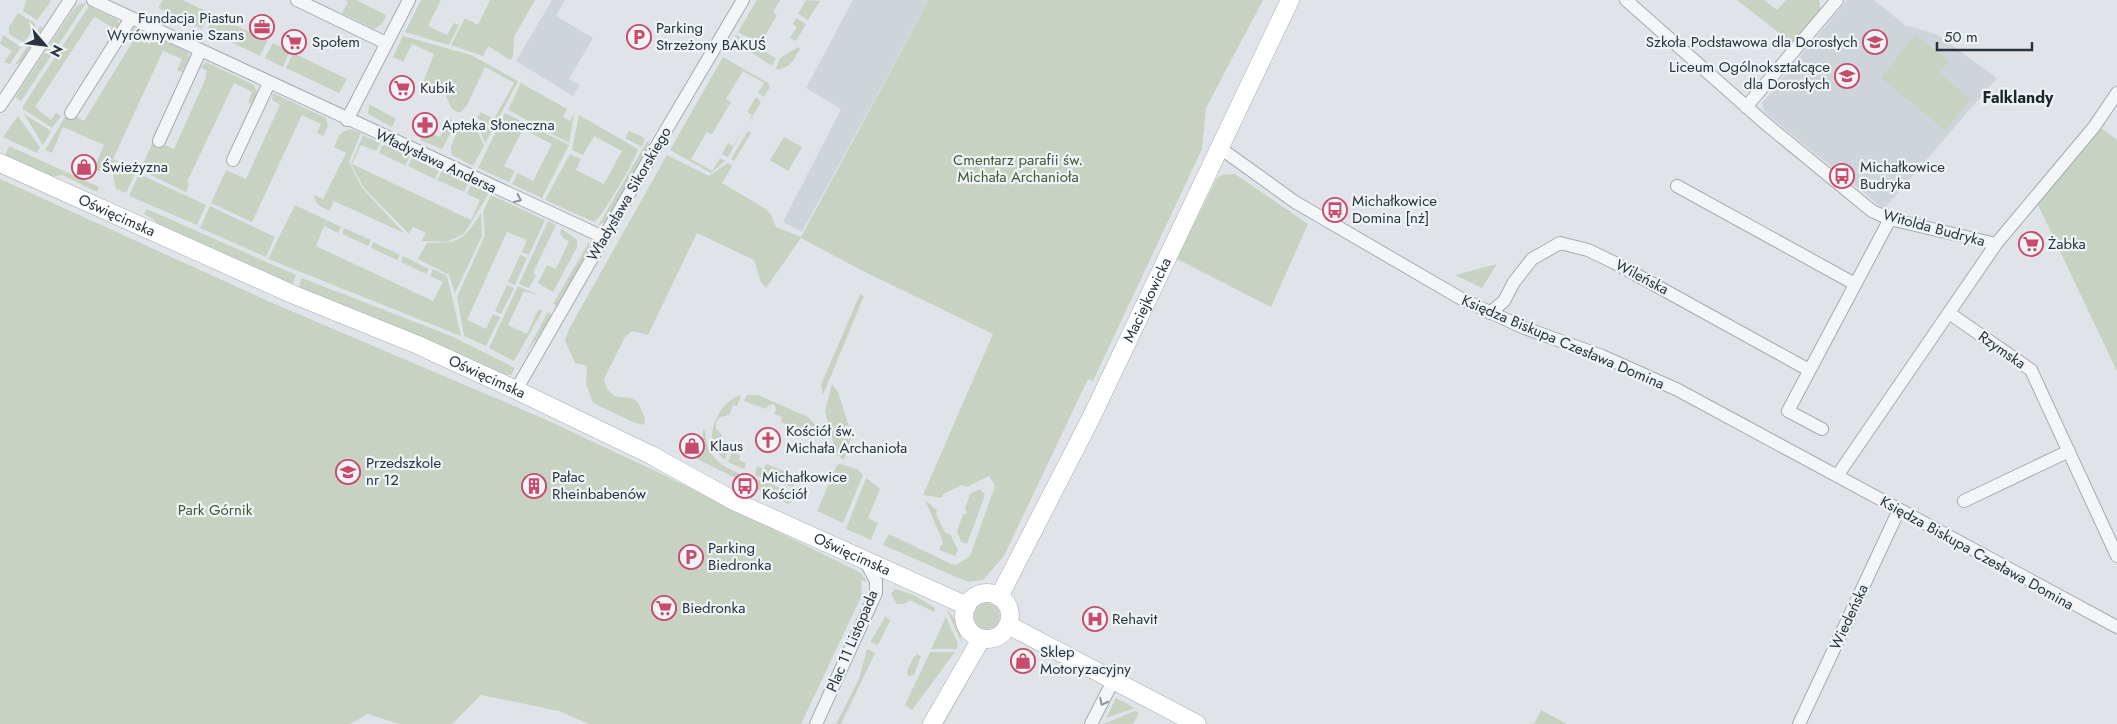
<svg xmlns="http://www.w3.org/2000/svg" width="2117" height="724" viewBox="0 0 2117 724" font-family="Jost,sans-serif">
<rect width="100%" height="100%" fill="#e0e4e8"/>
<!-- built -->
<g fill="#ced4da">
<polygon points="552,0 565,0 556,16 593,38 569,79 580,85 573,96 516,61"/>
<polygon points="853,0 929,0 802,232 783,222 841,109 806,88"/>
<polygon points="1847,0 1874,0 1905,25 1938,35 1997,78 1884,209 1765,113 1762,103"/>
</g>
<!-- green -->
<g fill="#c8d2c2">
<polygon points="26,0 50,0 51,1 37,20 23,11"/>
<polygon points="163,0 182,0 210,13 202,29 158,8"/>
<path d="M344,0h12l30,15c-2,7 -5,11 -12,14l-32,-16 6,-11z"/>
<polygon points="421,0 441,0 428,26 447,35 454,23 459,25 449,45 405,32"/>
<polygon points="490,0 535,0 514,37 513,56 510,60 488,46 483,56 451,45 465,18 478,25"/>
<polygon points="757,0 780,0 773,12 777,15 760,44 738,32"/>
<polygon points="806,0 820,1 808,20 798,14"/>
<path d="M929,0h334l-57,108 -4,41 -109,232 -5,-2 -84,177 -21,24 -15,2 -85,-37 6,-11 62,30 5,1 14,-9 25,-70 -6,-10 -22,11 -5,-2 -19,9 -1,4 -19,-3 70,-161 -132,-64 -60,-32 -35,50 -5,-6 -7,-22 -57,-27 -49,102 -16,-4 -7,6 -21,42c1,5 3,10 7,14 9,9 24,-3 31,18 2,6 4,7 2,14l-9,-2 -42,-20 -7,-19 1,-18 -12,-3 -10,-22 4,-12 98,-174 42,21 19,-13 4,3 -10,17 44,26 5,6 5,12 25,10z"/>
<polygon points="1737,0 1764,0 1777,10 1786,0 1819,0 1821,13 1793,44"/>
<polygon points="86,3 21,101 15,97 73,10 78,5"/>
<polygon points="89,6 118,20 119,27 113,38 108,34 112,27 94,17 35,107 51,120 56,113 61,116 52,128 23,109 23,106"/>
<polygon points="18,13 36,24 24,43 9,34 9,27"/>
<polygon points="213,15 268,40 260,56 207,31"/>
<polygon points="796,18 806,24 796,41 790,38 797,27 793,24"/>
<polygon points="41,25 42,29 24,57 25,61 15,65"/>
<path d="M138,28l5,3 -3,6 10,7 4,-8 34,16 1,7 -7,13 -5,-2 5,-11 -19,-8 -50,108 5,2c-5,9 -16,11 -25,10l11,-26 -41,-18 -11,26 -7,-3 23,-38 16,9 49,-80 -6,-4 4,-8z"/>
<polygon points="1915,34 1949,61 1939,73 1971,99 1945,130 1881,78"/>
<polygon points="3,35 21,47 10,64 4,62 12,51 0,44"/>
<polygon points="736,35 776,58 772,66 732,40"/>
<path d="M403,36l68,19 47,26 -24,46 -17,-9 4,-6 13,7 20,-36 -29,-16 -18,38 -6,7c-14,0 -10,-14 -19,-20 -5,-4 -13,-6 -19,-9l11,-29 -22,-10 -9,18 -10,-5z"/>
<polygon points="273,43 290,51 283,67 265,58"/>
<path d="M798,47l2,2c-6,10 -10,20 -24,20l4,-11z"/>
<polygon points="293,53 347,79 339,93 286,68"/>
<polygon points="723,57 768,83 770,87 764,97 758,93 764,83 743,71 726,99 731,102 712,134 707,132 691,159 712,171 720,158 725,161 711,173 670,150"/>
<polygon points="206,62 254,85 257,92 252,104 248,102 252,92 234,83 187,182 189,184 186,192 140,170 154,140 174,149 206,78 205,77 207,71 200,67"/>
<polygon points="521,83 567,109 563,117 570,121 574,114 569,143 508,110"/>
<polygon points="273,93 326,118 328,126 323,136 317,133 321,124 302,115 252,222 211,203 226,170 246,179 280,105 272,100"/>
<polygon points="756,97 761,102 747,125 752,115 747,112"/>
<polygon points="369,104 396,119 392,127 368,114"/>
<polygon points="505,113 569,145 542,198 512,184 518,173 533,181 552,144 523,129 504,166 515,171 509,182 478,168"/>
<polygon points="24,114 51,131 43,145 25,116"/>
<path d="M579,115l59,34c-2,10 -36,69 -44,73l-49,-22 25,-46 11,5 -5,11 28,14 18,-33 -28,-15 -11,19 -11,-5z"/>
<polygon points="18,116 40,147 37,153 3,137"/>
<polygon points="449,118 452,120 453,129 442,149 420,140 425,131 440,137"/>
<polygon points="473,120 484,146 474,164 471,165 452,155 451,147 460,125"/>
<polygon points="476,120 493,129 485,143"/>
<polygon points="744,128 728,157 722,154 728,143 733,146"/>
<polygon points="2101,128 2117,140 2117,371 2038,205"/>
<path d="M350,129l11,4 -12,29 13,26 42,45 -70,-32 -5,10c-8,-4 -14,-7 -15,-16l9,4 23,-46 -12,-6c4,-10 6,-16 16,-18z"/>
<polygon points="629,131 645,138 642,147 625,138"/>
<polygon points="748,131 751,133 734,161 731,159"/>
<polygon points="363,135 380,143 376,151 361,145 352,164 471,220 480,200 467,194 471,185 489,193 464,234 446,242 421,241 426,233 413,227 409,234 364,188 351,164"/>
<polygon points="784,137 802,147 788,171 770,160"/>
<polygon points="647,141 650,145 608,220 598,226"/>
<polygon points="383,144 410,156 405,165 379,153"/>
<polygon points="9,146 99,187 97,192 62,175 51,177 5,156"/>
<polygon points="412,158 439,170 435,179 408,166"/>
<polygon points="123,168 135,174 126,193 116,189 112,171"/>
<polygon points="442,171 468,184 464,192 437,180"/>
<polygon points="139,174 206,205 197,225 129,196"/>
<polygon points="1235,174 1308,224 1271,307 1177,259 1217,178 1222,175"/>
<polygon points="0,179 270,302 542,418 664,475 861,573 867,582 861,580 862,595 801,724 589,724 559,711 481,695 452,724 399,724 368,714 350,724 0,724"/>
<polygon points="491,195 545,220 529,255 522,252 527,240 507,232 467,320 486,329 493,314 500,317 486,346 464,336 457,297 485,235 483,212"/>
<polygon points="295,205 341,227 338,233 324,226 316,246 433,301 443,282 430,276 433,269 447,276 461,336 268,259"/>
<polygon points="210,206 275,237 266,257 200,228"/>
<polygon points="147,209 296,275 292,286 161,227 153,219 144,214"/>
<path d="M481,213l1,23 -27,57 -6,-18 -31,-16 9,-16c33,0 36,-2 54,-30z"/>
<polygon points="548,221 556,225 533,273 536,275 529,288 519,284"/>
<polygon points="344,228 371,240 368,246 342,234"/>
<polygon points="562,229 577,240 577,247 553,292 538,283 547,265 556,269 569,241 563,238 560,232"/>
<polygon points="373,242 400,255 397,260 371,248"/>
<polygon points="589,242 589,251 558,306 553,304"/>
<polygon points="520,255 527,258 515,285 508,282"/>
<polygon points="403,256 429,269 426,274 401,262"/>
<polygon points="1497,264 1482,288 1455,275"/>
<polygon points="302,278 451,336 515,368 511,375 502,375 298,288"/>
<polygon points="507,285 514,288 501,314 495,311"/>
<polygon points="518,286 538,295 524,291 508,325 527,334 538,310 543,310 514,361 489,348"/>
<polygon points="860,294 864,296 823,395 821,385"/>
<path d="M548,312l5,4c-10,16 -23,29 -32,46z"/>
<polygon points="832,384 838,392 852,436 844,460 836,454 825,411"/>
<path d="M741,395l-4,11 -4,-1 -4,10 -9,2 -4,5v7l6,6 -4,12 10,3 -3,10 -12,-12c-5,-21 8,-47 28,-53z"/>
<polygon points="747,395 758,395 808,417 820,430 818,436 781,422 782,417 774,414 776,409 774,404 767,406 766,409 744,401"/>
<path d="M703,429l2,2c3,53 64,39 89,68l-1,2 -5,3 -91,-45 6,-14z"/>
<polygon points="732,452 740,455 739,460 746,463 744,469 728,462"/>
<polygon points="766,464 797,476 793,487 757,476 755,474 757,466 764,469"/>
<polygon points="840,464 857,469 863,475 843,523 817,511 837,465"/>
<polygon points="866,478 880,489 868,518 878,523 871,540 846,529"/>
<polygon points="980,489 985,495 967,544 961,542 957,531 963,515 967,513 965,509 970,494"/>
<polygon points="925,500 937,510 936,514 945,533 950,534 958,550 955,556 939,550 943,542"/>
<polygon points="895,589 914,595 935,608 934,612 910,600 904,604 897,604 891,594"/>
<circle cx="987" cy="616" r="13"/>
<polygon points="946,608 958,623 962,644"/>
<polygon points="886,616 890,621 878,645 870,642"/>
<polygon points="946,617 958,644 957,649 931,649"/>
<polygon points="867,649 875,653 841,724 836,724 859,679"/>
<polygon points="930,652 955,652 912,710 905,705"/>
<polygon points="917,654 921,656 914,675 908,676 907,671 913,658"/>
<polygon points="978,663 944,724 940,724"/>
<polygon points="1116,698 1135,708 1106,718"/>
<polygon points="1541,710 1567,724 1568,724 1534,724"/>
<polygon points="1135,711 1139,713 1133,724 1103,724"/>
</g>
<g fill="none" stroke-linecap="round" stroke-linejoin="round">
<defs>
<g id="street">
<polyline points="93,0 603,237"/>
<polyline points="297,0 386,43"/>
<polyline points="1626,0 1766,124 1872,211 1890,219 1996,244"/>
<polyline points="0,106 70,0"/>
<polyline points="1746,107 1837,0"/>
<polyline points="71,113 131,18"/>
<polyline points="347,120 409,0"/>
<polyline points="159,141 200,51"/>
<polyline points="1220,148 1295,202 1460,298 1522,327 1602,356 1678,390 2117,627"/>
<polyline points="233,160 269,83"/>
<polyline points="1677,186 1855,284"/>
<polyline points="1490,313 1504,301 1514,282 1532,259 1560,243 1588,250 1615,263 1809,370"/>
<polyline points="1949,313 2031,370 2117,556"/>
<polyline points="516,390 659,142 743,0"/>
<polyline points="1822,429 1788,411 1890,219"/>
<polyline points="1837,476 1996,244 2094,127 2117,93"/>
<polyline points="1964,501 2069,451"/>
<polyline points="816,724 876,593 876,581 864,559"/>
<polyline points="1091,724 1114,679"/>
<polyline points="1799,724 1899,510"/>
</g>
<g id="secondary">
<path id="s1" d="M0,163l292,131 126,51 98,45 135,65 85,47 231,104"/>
<circle cx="987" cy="616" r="23"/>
<path id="s2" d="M999,597l92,-179 199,-418"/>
<polyline points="1008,625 1197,724"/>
<polyline points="932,724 981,639"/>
</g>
</defs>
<!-- street casing -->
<use href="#street" stroke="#a5acb2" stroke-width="14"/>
<!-- secondary casing -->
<use href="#secondary" stroke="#a5acb2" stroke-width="19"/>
<!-- street -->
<use href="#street" stroke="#f3f5f7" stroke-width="12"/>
<!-- secondary -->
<use href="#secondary" stroke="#fff" stroke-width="18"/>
</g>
<!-- one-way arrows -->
<defs><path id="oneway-chevron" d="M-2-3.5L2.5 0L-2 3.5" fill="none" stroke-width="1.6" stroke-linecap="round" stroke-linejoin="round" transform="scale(1.25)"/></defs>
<g stroke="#8e949b">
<use href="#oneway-chevron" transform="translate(518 199) rotate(25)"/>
<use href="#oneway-chevron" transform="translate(1103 702) rotate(117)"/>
</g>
<!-- icons -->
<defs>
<symbol id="office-ring" viewBox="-11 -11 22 22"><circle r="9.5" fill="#eff3f6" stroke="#c84b6c" stroke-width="1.5"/><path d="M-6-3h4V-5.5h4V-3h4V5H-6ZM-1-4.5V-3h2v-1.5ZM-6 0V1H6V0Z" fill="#c84b6c"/></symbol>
<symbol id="parking-ring" viewBox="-11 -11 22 22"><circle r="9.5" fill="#eff3f6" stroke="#c84b6c" stroke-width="1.5"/><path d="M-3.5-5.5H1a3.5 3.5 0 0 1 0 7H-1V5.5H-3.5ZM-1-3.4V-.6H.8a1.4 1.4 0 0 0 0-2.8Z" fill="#c84b6c"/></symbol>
<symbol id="supermarket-ring" viewBox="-11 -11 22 22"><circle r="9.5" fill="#eff3f6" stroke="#c84b6c" stroke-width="1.5"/><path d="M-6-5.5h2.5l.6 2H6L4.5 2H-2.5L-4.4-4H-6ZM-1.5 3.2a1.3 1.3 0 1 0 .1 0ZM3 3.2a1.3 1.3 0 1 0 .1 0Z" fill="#c84b6c"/></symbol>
<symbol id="school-ring" viewBox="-11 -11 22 22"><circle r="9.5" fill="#eff3f6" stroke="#c84b6c" stroke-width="1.5"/><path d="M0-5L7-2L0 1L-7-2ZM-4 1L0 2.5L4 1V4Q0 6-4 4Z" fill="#c84b6c"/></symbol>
<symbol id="pharmacy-ring" viewBox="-11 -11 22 22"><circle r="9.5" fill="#eff3f6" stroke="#c84b6c" stroke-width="1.5"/><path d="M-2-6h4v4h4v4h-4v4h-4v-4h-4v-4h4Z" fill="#c84b6c"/></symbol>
<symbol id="shop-ring" viewBox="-11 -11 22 22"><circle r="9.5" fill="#eff3f6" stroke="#c84b6c" stroke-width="1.5"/><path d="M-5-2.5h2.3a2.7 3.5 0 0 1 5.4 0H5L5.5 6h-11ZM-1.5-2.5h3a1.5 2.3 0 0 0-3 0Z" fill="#c84b6c"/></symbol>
<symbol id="bus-ring" viewBox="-11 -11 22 22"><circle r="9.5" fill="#eff3f6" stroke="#c84b6c" stroke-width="1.5"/><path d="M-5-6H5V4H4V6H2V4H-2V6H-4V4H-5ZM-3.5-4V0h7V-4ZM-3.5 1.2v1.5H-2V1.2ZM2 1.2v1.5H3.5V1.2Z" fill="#c84b6c"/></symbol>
<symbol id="church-ring" viewBox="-11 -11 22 22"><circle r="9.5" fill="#eff3f6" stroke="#c84b6c" stroke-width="1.5"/><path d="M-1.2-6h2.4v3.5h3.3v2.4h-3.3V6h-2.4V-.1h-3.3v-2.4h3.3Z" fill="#c84b6c"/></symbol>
<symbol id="building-ring" viewBox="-11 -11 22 22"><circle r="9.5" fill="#eff3f6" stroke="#c84b6c" stroke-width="1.5"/><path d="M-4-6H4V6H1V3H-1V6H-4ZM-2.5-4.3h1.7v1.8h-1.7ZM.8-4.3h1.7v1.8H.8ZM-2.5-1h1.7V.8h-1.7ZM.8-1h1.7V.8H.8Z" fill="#c84b6c"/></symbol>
<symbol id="hospital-ring" viewBox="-11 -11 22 22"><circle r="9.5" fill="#eff3f6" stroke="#c84b6c" stroke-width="1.5"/><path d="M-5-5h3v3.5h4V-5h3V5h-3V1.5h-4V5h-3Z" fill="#c84b6c"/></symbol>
</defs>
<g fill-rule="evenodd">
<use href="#office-ring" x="248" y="13" width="28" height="28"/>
<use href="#parking-ring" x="625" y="23" width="28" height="28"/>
<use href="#supermarket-ring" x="280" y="28" width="28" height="28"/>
<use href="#school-ring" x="1861" y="28" width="28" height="28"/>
<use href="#school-ring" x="1833" y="62" width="28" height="28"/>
<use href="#supermarket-ring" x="388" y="74" width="28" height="28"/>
<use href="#pharmacy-ring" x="411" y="111" width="28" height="28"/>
<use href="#shop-ring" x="70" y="153" width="28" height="28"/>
<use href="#bus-ring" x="1828" y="162" width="28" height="28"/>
<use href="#bus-ring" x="1321" y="196" width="28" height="28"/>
<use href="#supermarket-ring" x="2017" y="230" width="28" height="28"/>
<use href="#church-ring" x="754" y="426" width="28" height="28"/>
<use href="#shop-ring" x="678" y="432" width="28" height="28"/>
<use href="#school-ring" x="334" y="458" width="28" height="28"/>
<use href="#building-ring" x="520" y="472" width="28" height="28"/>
<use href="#bus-ring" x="731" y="472" width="28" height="28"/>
<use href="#parking-ring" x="677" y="543" width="28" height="28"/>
<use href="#supermarket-ring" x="650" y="594" width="28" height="28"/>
<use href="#hospital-ring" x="1081" y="605" width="28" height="28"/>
<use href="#shop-ring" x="1009" y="647" width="28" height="28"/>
</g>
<g text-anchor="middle" stroke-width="4.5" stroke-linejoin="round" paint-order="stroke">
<!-- poi labels -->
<g font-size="15" fill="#29343f" stroke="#eff3f6" text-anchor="start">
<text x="244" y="23" text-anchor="end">Fundacja Piastun<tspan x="244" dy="17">Wyrównywanie Szans</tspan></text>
<text x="656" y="33">Parking<tspan x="656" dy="17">Strzeżony BAKUŚ</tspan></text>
<text x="312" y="47">Społem</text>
<text x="1858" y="47" text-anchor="end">Szkoła Podstawowa dla Dorosłych</text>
<text x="1830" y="72" text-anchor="end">Liceum Ogólnokształcące<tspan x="1830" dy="17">dla Dorosłych</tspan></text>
<text x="420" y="93">Kubik</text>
<text x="442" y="130">Apteka Słoneczna</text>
<text x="102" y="172">Świeżyzna</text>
<text x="1860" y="172">Michałkowice<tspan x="1860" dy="17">Budryka</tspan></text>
<text x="1352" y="206">Michałkowice<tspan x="1352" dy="17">Domina [nż]</tspan></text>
<text x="2048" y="249">Żabka</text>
<text x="786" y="436">Kościół św.<tspan x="786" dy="17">Michała Archanioła</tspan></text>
<text x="710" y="451">Klaus</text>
<text x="366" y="468">Przedszkole<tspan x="366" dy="17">nr 12</tspan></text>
<text x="552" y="482">Pałac<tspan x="552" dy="17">Rheinbabenów</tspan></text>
<text x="762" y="482">Michałkowice<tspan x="762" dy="17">Kościół</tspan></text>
<text x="708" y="553">Parking<tspan x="708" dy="17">Biedronka</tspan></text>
<text x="682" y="613">Biedronka</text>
<text x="1112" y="624">Rehavit</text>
<text x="1040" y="657">Sklep<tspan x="1040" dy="17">Motoryzacyjny</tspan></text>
</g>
<!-- park labels -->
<g font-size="15" fill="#425a37" stroke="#eff3f6">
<text x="1018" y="165">Cmentarz parafii św.<tspan x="1018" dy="17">Michała Archanioła</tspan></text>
<text x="215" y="515">Park Górnik</text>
</g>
<!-- street labels -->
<g font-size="15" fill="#29343f" stroke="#eff3f6">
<text transform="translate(436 161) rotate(25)" y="5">Władysława Andersa</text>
<text transform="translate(629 194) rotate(-60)" y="5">Władysława Sikorskiego</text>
<text dy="5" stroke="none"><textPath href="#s1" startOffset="128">Oświęcimska</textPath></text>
<text transform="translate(1934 228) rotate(15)" y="5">Witolda Budryka</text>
<text transform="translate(1642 277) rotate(28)" y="5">Wileńska</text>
<text dy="5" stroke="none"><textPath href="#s2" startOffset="332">Maciejkowicka</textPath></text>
<text transform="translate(1563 342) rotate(23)" y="5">Księdza Biskupa Czesława Domina</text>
<text transform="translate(2002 350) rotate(35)" y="5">Rzymska</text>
<text dy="5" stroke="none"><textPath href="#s1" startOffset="532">Oświęcimska</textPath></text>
<text transform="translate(1977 553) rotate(29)" y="5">Księdza Biskupa Czesława Domina</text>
<text dy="5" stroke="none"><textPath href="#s1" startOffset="938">Oświęcimska</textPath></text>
<text transform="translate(1849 617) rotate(-65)" y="5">Wiedeńska</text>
<text transform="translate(852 641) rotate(-67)" y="5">Plac 11 Listopada</text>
</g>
<!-- neighbourhood labels -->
<g font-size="16" font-weight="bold" fill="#1c2530" stroke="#eff3f6">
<text x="2018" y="103">Falklandy</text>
</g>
</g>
<!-- north arrow -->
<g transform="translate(45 45) rotate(118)" stroke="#eff3f6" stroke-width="4" paint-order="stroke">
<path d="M0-4L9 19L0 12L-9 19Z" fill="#29343f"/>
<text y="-8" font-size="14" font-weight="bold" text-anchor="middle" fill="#29343f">N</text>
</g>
<!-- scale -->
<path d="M1937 42v8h95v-8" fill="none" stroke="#29343f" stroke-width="2.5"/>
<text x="1944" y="42" font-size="15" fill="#29343f" stroke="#eff3f6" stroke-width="4" paint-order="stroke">50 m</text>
</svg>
